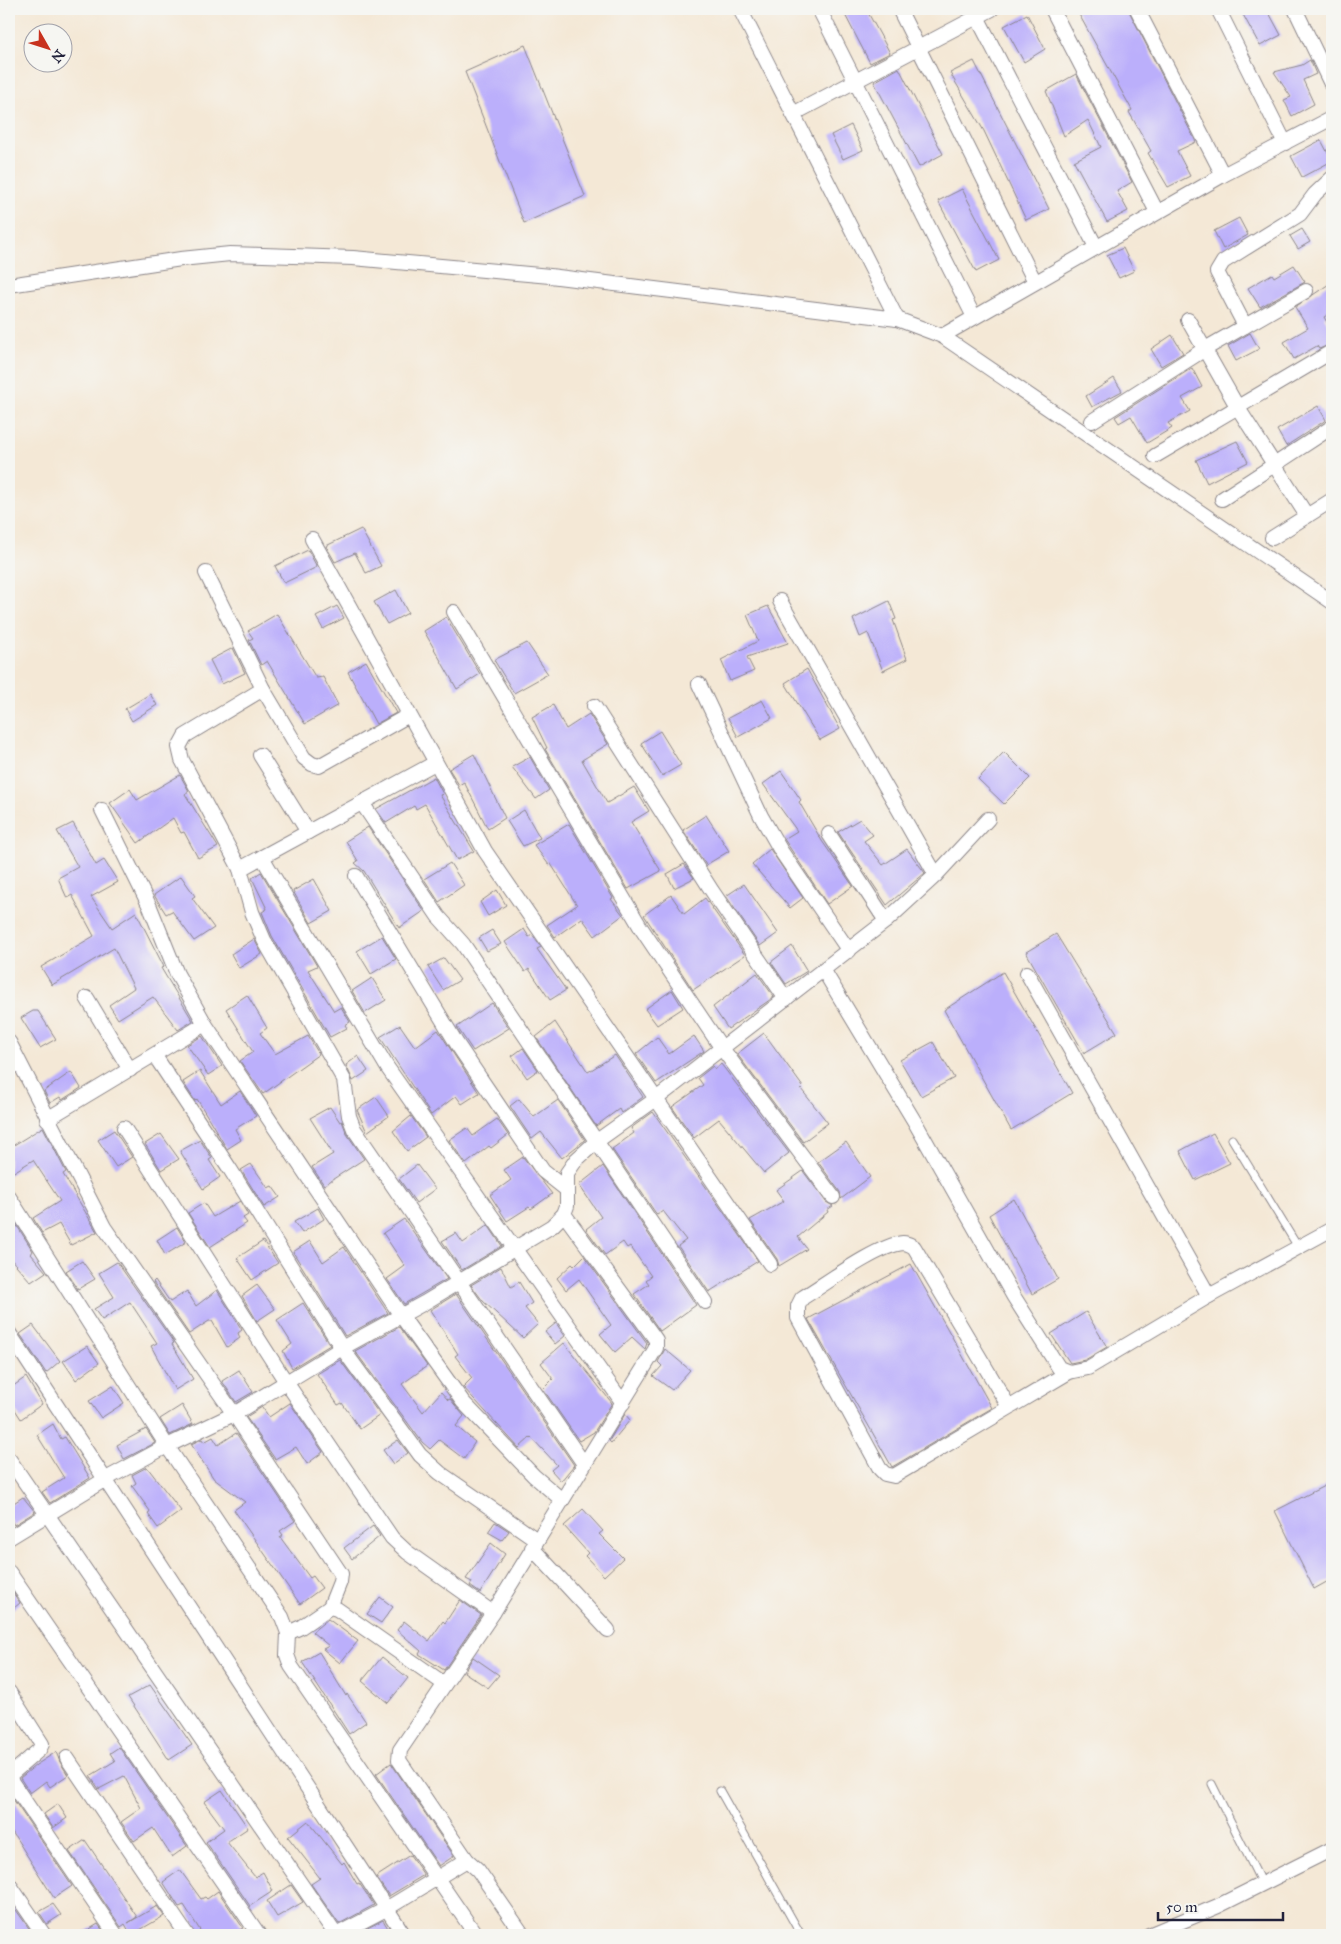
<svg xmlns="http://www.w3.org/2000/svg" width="1341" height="1944" viewBox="0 0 1341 1944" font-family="'IM FELL Great Primer',serif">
<rect width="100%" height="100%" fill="#f6f6f2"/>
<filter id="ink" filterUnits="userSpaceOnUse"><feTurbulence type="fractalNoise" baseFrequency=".02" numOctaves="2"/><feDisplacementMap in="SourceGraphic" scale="10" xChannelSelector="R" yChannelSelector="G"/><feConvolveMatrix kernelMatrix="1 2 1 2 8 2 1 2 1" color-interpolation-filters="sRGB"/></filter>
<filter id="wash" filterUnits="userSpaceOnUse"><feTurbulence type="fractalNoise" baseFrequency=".0096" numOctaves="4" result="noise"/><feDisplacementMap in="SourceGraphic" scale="20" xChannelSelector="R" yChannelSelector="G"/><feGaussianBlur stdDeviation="1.12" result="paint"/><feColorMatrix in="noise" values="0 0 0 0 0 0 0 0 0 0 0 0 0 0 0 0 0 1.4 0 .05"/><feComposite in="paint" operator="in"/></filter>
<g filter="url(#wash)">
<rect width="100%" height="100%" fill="#f4e8d6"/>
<g id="blocks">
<!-- building -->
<g fill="#bbaffb">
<polygon points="842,9 866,9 890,53 870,63"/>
<polygon points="1076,9 1128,9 1196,142 1177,151 1190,176 1168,187 1148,153 1151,151 1129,112 1132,110"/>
<polygon points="1240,9 1267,9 1281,35 1260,46"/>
<polygon points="1027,14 1045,49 1024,62 1004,26"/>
<polygon points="525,45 585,196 524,223 465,72"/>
<polygon points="1310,60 1316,74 1303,80 1314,104 1292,116 1284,100 1291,97 1274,72 1302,65"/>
<polygon points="974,61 1049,209 1026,220 984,131 950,73"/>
<polygon points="899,68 943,154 919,167 874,82"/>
<polygon points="1076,74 1132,182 1117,191 1128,211 1107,222 1074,161 1101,147 1088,120 1064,136 1046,91"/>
<polygon points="851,125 863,150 843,159 831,135"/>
<polygon points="1321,140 1332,161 1302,177 1291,156"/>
<polygon points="962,189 999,260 976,272 938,201"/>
<polygon points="1239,218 1248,235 1223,249 1214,231"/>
<polygon points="1302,229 1310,242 1298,249 1290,236"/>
<polygon points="1123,248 1134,271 1119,278 1107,255"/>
<polygon points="1294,265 1305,282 1260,307 1248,288 1272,274 1274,277"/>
<polygon points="1332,282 1332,312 1324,317 1332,331 1332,344 1319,349 1317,346 1294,359 1284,342 1308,328 1295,307"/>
<polygon points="1250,333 1259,349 1236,361 1228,346"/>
<polygon points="1172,335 1183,353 1161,366 1151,349"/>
<polygon points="1192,368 1202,387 1182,398 1190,411 1168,423 1172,428 1147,443 1131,416 1119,423 1115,417"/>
<polygon points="1114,378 1122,391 1092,407 1086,396"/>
<polygon points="1318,406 1326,420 1286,446 1277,430"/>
<polygon points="1237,441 1248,462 1207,483 1196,460"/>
<polygon points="361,529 381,566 366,573 355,553 335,562 326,546"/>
<polygon points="308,550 317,567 284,583 275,566"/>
<polygon points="396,590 408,613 387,624 374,602"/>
<polygon points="889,601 896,619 893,620 907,659 883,671 868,633 860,637 853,619"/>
<polygon points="337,606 344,618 323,629 316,617"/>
<polygon points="768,606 788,643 747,657 754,671 730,681 721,660 758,641 747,615"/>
<polygon points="277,614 316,678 323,677 338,705 305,724 267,661 261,665 249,640 253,638 248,631"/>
<polygon points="446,617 480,674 457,689 424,631"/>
<polygon points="527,643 548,674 514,693 494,660"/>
<polygon points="233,648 245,673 222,684 210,660"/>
<polygon points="366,661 396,713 376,724 348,672"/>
<polygon points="807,669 840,729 820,740 785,683"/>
<polygon points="150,694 157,705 132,721 125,709"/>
<polygon points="762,700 772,718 738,737 728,718"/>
<polygon points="553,705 566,729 589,714 608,744 582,760 607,803 634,787 649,811 631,822 661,871 628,889 545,749 547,748 532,717"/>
<polygon points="660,731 681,765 662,776 641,743"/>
<polygon points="1004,752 1030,778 1004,804 978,779"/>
<polygon points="474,754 505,818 488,829 464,782 459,785 449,769"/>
<polygon points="530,757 549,790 536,799 512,767"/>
<polygon points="781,771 801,800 799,802 822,841 853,886 827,904 784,839 797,831 763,784"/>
<polygon points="180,775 189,791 185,794 218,847 198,858 184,832 181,833 173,818 138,843 110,803 130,789 137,800"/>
<polygon points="434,777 443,794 440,795 474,851 457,860 425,804 416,809 414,806 386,823 376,809"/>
<polygon points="524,810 540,838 523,846 507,821"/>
<polygon points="706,815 729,851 706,865 683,830"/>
<polygon points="860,819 873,835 864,841 883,865 907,849 925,873 887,905 838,832"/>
<polygon points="73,823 96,865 104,860 118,882 91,897 112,928 136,912 164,967 161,968 193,1021 178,1030 153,997 118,1019 109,1005 134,988 114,948 52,985 41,967 94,936 72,895 67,898 58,878 78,867 57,831"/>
<polygon points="569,824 613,898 611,899 623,915 595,936 582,918 555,937 547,925 577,905 551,864 549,865 534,845"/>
<polygon points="368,827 424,911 399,928 364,871 355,863 358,861 346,841"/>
<polygon points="770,849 803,898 790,908 752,864"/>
<polygon points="450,863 464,885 439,902 424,879"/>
<polygon points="684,864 694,878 674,888 667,874"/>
<polygon points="261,872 317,966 308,970 334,1011 341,1007 350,1022 345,1025 347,1028 330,1037 272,936 262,912 267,909 252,878"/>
<polygon points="181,876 195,896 192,898 214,928 194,941 172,911 166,914 154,895"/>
<polygon points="314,879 332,911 311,923 293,891"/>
<polygon points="744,884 778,933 760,946 726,896"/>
<polygon points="497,890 506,905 488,916 480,902"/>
<polygon points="671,895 684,914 705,898 745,955 693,990 644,915"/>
<polygon points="524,929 529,937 532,935 541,947 537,949 566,990 550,1000 529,969 525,972 505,942"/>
<polygon points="492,930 501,944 487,951 479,938"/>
<polygon points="1056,934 1117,1033 1084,1053 1026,952"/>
<polygon points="382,936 396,959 371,974 357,951"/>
<polygon points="254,939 262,954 239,968 231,954"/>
<polygon points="792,946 807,971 786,984 771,962"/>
<polygon points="444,958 460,980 443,990 428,967"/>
<polygon points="1003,972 1072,1093 1011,1130 944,1010"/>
<polygon points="757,973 774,997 728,1029 713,1007"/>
<polygon points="372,978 386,1000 365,1013 352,991"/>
<polygon points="672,990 683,1008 657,1025 645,1009"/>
<polygon points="247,995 267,1028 260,1033 275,1054 308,1036 319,1054 263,1094 240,1061 253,1052 226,1009"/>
<polygon points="492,1003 509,1028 473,1051 457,1027"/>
<polygon points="33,1011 38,1011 56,1039 40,1048 21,1018"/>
<polygon points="555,1022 588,1072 615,1055 643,1097 621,1113 619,1109 596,1126 536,1037"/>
<polygon points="400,1025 415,1047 438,1030 479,1093 462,1104 456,1096 431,1115 380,1037"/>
<polygon points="764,1033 803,1087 801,1089 828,1123 803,1142 737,1054"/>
<polygon points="202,1036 222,1066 208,1075 187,1045"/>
<polygon points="694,1036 704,1051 656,1083 636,1054 657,1037 669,1054"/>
<polygon points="933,1042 954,1078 921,1096 900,1060"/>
<polygon points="523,1048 538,1070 527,1078 512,1056"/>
<polygon points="358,1056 368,1071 353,1081 346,1065"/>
<polygon points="721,1064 789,1153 764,1173 719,1119 694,1138 672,1107 703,1085 698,1078 713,1066 715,1069"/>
<polygon points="200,1071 221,1104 240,1091 256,1116 235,1129 241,1140 227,1149 197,1099 195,1101 183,1082"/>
<polygon points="71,1072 81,1088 62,1100 60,1097 50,1103 44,1091"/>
<polygon points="376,1097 389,1116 367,1132 357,1110"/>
<polygon points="519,1099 534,1117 558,1100 585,1140 562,1158 541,1132 532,1139 510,1106"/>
<polygon points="330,1107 340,1122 342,1121 347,1134 364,1159 324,1185 312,1167 333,1154 310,1118"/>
<polygon points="653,1112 758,1261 709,1292 678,1246 686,1240 663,1211 657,1215 612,1149 634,1133 631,1128"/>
<polygon points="411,1116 426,1137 407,1151 393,1131"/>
<polygon points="497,1119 508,1135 491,1148 489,1146 466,1164 449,1140 467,1128 473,1136"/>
<polygon points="43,1127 66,1172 63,1174 97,1232 71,1245 59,1224 42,1233 33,1218 60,1201 33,1160 9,1175 9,1148"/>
<polygon points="114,1130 132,1157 116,1167 98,1140"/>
<polygon points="1213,1133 1230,1163 1195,1180 1180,1151"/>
<polygon points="161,1134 179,1159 161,1170 145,1144"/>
<polygon points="200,1140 212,1158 209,1160 220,1177 203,1189 180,1151"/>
<polygon points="846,1142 870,1177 841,1199 840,1192 818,1162"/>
<polygon points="523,1157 552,1194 531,1209 529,1207 507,1221 490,1195 511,1180 504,1170"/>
<polygon points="251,1164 268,1188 272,1186 280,1197 264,1207 241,1170"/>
<polygon points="417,1165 435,1189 416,1203 399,1179"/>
<polygon points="603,1166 696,1305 660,1331 634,1294 649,1284 646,1280 651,1276 630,1246 627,1248 623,1242 605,1255 586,1229 601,1217 579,1185"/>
<polygon points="803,1171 826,1202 833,1206 827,1210 828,1212 798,1237 807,1249 779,1266 777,1259 750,1220 784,1201 776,1190"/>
<polygon points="1014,1199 1058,1279 1032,1294 989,1215"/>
<polygon points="240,1201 248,1215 243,1218 247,1223 210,1247 188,1213 204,1203 213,1217"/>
<polygon points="318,1208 324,1219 302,1233 294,1222"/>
<polygon points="9,1213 33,1251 31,1254 46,1272 31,1282 9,1257"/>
<polygon points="404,1219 447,1279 404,1304 387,1279 405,1266 383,1233"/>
<polygon points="488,1225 502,1246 462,1270 442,1241 456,1233 463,1243"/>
<polygon points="177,1227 186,1242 165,1255 157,1240"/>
<polygon points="263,1241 278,1263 252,1280 237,1258"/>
<polygon points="310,1241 323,1262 344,1247 388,1313 345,1336 293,1252"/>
<polygon points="584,1256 647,1343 645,1349 632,1337 615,1352 600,1334 611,1325 579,1279 566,1290 557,1278 572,1264 574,1266"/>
<polygon points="82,1261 95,1279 78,1289 66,1271"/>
<polygon points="117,1262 174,1343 172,1344 193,1379 175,1390 151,1346 157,1343 130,1302 102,1320 94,1309 114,1297 99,1273"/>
<polygon points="911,1264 992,1408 892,1467 808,1319"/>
<polygon points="501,1267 511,1287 519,1282 532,1303 525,1308 538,1324 523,1338 483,1301 471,1285"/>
<polygon points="155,1280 170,1302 187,1291 196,1306 217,1290 242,1330 238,1333 240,1338 227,1347 212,1321 209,1321 189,1334 153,1282"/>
<polygon points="257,1285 275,1309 257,1321 242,1296"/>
<polygon points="456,1294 574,1465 561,1481 551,1470 557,1465 531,1437 519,1448 463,1387 472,1378 455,1356 458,1354 430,1310"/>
<polygon points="303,1303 330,1345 292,1368 283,1351 292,1344 277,1320"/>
<polygon points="1086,1312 1107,1347 1085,1360 1070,1363 1051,1334"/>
<polygon points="556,1323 565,1336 555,1344 545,1332"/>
<polygon points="33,1325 60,1361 46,1373 20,1334"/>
<polygon points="399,1327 427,1366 402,1384 423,1412 441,1392 448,1400 450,1399 464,1416 456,1426 475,1442 464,1459 439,1440 430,1449 422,1442 355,1351"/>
<polygon points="564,1343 612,1403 594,1432 579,1441 543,1389 553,1379 541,1363"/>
<polygon points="87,1346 99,1363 76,1380 63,1361"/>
<polygon points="665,1349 690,1370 672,1390 653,1376 662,1366 658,1362"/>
<polygon points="340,1360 380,1415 360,1429 342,1403 338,1405 317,1374"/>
<polygon points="239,1370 253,1392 236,1402 222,1381"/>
<polygon points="26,1377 42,1404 21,1419 9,1400 9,1389"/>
<polygon points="113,1386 124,1403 101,1418 89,1401"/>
<polygon points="290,1403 323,1452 307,1464 296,1447 275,1459 246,1417 262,1407 269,1417"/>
<polygon points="182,1405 193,1424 170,1435 160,1419"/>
<polygon points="625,1414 630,1420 611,1443 609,1441"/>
<polygon points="53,1424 61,1439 65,1437 90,1478 50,1503 42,1492 64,1478 37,1435"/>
<polygon points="146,1429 155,1443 124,1459 117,1445"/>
<polygon points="236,1433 295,1521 280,1531 283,1535 280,1537 310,1578 313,1576 322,1588 300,1604 234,1510 245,1502 214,1479 191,1444 202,1439 204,1442 213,1437 218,1445"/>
<polygon points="398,1440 408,1453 393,1464 383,1450"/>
<polygon points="147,1467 181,1511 158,1528 148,1514 150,1511 132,1486 136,1483 132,1475"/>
<polygon points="1332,1482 1332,1579 1314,1589 1275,1511"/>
<polygon points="23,1497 35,1512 14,1525 9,1517 9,1506"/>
<polygon points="583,1509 603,1531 599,1534 623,1558 604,1576 585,1556 588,1553 564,1526"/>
<polygon points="495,1522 509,1531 502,1540 488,1532"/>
<polygon points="373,1526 380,1536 352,1559 344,1548"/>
<polygon points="491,1543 505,1554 480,1593 470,1586 472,1582 466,1579"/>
<polygon points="9,1587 20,1603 9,1612"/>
<polygon points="380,1597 393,1607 381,1623 367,1614"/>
<polygon points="460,1600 481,1615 444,1670 419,1654 421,1651 397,1630 404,1621 429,1641 443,1621 445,1623"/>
<polygon points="328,1619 358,1641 340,1663 323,1649 329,1646 312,1632"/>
<polygon points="319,1652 346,1696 347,1694 366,1722 349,1734 302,1662"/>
<polygon points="382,1657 408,1678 388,1703 362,1681"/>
<polygon points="473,1657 499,1675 488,1688 464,1672"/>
<polygon points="150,1685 192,1745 169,1760 128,1697"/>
<polygon points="119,1747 187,1846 172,1857 153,1828 134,1841 121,1822 141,1808 124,1776 99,1789 90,1776 115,1761 110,1753"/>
<polygon points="56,1752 60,1762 68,1775 50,1787 46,1781 30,1793 20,1778 36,1765"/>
<polygon points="391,1763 454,1856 439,1866 376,1774"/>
<polygon points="222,1790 248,1828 227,1842 255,1877 263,1872 273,1891 250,1906 206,1842 224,1829 204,1802"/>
<polygon points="9,1793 72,1886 54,1898 9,1827"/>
<polygon points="58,1804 67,1818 53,1828 44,1814"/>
<polygon points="308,1821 342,1864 344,1862 357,1884 359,1883 374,1905 339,1924 311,1884 320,1878 288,1837"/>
<polygon points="85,1840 137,1917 128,1923 157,1906 164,1916 131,1935 125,1924 121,1927 69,1851"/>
<polygon points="410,1855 424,1875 389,1896 376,1877"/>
<polygon points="180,1870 201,1899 205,1897 207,1899 218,1891 243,1928 231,1935 203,1935 184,1905 179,1907 163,1882"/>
<polygon points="291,1885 303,1902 277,1917 267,1901"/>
<polygon points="9,1900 33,1934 32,1935 9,1935"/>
<polygon points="53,1904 61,1915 47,1924 39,1912"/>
<polygon points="383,1920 392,1935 354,1935"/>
<polygon points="98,1924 106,1935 80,1935"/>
</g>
</g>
</g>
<g filter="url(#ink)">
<use href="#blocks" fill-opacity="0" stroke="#8b8588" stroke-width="1"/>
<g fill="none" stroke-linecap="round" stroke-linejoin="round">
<defs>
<g id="service">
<polyline points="1232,1139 1298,1247"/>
<polyline points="1212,1784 1262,1884"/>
<polyline points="720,1791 801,1935"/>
</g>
<g id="minor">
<polyline points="740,9 897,319"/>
<polyline points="819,9 974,317"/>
<polyline points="899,9 1035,282"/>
<polyline points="973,9 1096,247"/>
<polyline points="1052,9 1157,212"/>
<polyline points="1137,9 1223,175"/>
<polyline points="1218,9 1285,143"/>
<polyline points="1295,9 1332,86"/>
<polyline points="793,114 992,9"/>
<polyline points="9,285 181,259 230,254 353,258 550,276 897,319 942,336 1332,602"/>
<polyline points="1188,320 1238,408 1307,516"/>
<polyline points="1245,326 1217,272 1223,262 1300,214 1315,194 1332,178"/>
<polyline points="942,336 1223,175 1332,118"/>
<polyline points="1092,421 1205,349 1306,291"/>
<polyline points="1155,456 1331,352"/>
<polyline points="1222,499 1332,427"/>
<polyline points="1272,538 1332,500"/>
<polyline points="312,539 485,851 770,1264"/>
<polyline points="206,573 263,689 304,758 312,764 319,766 409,715"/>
<polyline points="780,601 936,875"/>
<polyline points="454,612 641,928 721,1047 833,1197"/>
<polyline points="699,684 761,816 781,851 849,951"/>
<polyline points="263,689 185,736 179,747 182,760 240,869 252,912 264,940 344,1080 349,1116 354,1129 584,1464"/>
<polyline points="594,706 712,891 786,999"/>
<polyline points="260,755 308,832"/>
<polyline points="362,803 438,916 463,944 705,1302"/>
<polyline points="102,810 150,907 177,974 205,1024 400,1314 463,1402 534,1476 562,1500"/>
<polyline points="829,834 886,921"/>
<polyline points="262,857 387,1067 623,1403"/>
<polyline points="240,869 435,763"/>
<polyline points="356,876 457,1044 543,1171 567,1190"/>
<polyline points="824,971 916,1124 1014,1297 1059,1368 1069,1372 1088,1368 1209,1296 1332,1229"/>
<polyline points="1027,973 1209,1296"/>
<polyline points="87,998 130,1070"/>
<polyline points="9,1042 104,1227 234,1414 341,1574 340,1582 330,1607"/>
<polyline points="155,1056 230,1169 342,1348 420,1455 440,1473 537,1540"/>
<polyline points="47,1119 205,1024"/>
<polyline points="124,1128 286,1382 392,1538 407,1552 493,1613"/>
<polyline points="9,1197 167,1446 282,1617 288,1633 287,1655 291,1666 476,1935"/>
<polyline points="9,1333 404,1935"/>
<path d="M1009,1407l-95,-160c-4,-2 -6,-4 -11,-4 -25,2 -78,41 -101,55l-4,8v12l82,151 5,5 9,2 175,-104"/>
<polyline points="9,1459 336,1935"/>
<polyline points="9,1538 104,1480 167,1446 234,1414 342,1348 424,1303 552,1226 564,1214 567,1206 567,1173 576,1160 597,1141 656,1099 886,921 936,875 988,819"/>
<polyline points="532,1548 608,1630"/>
<polyline points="9,1572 259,1935"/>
<polyline points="288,1633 301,1627 330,1607 337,1609 443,1683"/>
<polyline points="9,1692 42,1744 39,1750 9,1776"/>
<polyline points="67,1758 187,1935"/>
<polyline points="9,1778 116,1935"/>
<polyline points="9,1884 44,1935"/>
<polyline points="336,1935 386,1909 467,1860"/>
<polyline points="523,1935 478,1870 467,1860 399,1760 400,1750 493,1613 656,1348 656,1340 651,1333 564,1214"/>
<polyline points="1149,1935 1218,1906 1332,1849"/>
</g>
</defs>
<!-- service casing -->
<use href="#service" stroke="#8b8588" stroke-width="9"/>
<!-- minor casing -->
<use href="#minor" stroke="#8b8588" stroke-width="16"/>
<!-- service -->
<use href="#service" stroke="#fff" stroke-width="7"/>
<!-- minor -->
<use href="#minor" stroke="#fff" stroke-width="14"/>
</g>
</g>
<!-- margin -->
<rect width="1341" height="1944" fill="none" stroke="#f6f6f2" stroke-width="30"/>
<!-- north arrow -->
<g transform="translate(48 48) rotate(129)"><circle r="24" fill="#f6f6f2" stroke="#a1a1a9"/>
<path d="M0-4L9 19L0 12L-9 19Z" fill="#c8321e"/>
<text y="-8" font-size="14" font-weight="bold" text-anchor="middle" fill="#22223b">N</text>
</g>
<!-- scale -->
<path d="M1158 1912v8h125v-8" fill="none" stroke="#22223b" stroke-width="2.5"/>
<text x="1166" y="1912" font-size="15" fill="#22223b" stroke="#f6f6f2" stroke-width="4" paint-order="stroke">50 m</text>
</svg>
